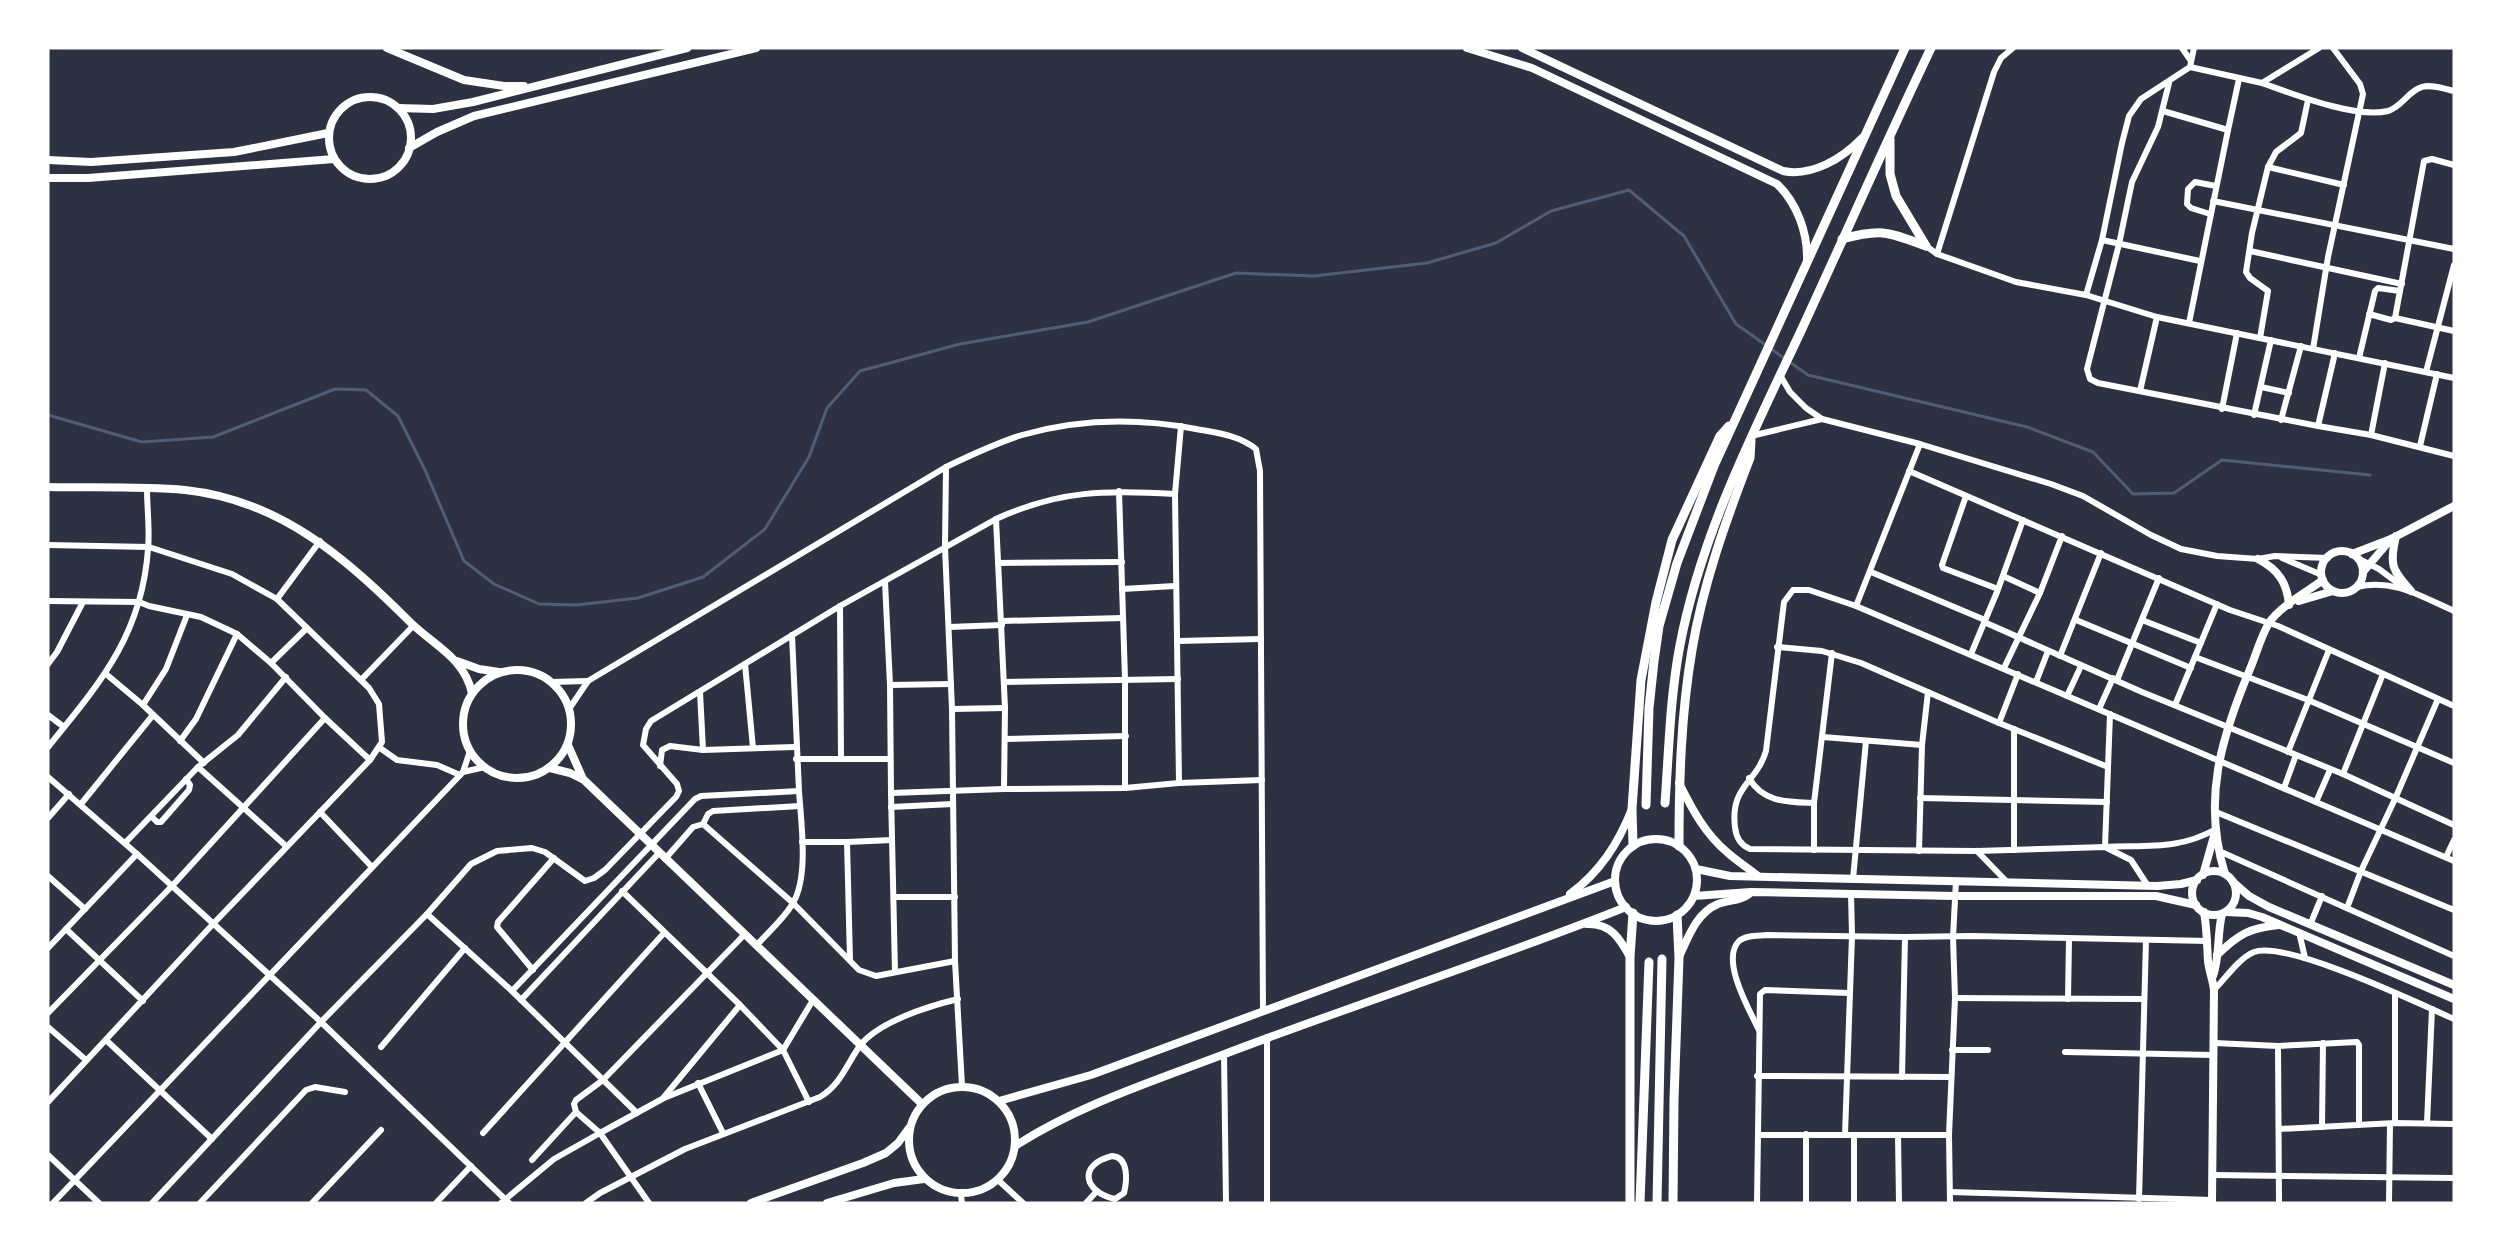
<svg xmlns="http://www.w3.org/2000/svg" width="2502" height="1251" viewBox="0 0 2502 1251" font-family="Figtree,sans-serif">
<rect width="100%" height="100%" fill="#2d3142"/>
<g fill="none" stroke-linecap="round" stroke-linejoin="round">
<!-- stream -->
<polyline stroke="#4f5d75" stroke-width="3" points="48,415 142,442 213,437 335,389 366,390 398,416 425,470 464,561 494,584 539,604 576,605 638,598 703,577 765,529 809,457 827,408 860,371 960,344 1088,322 1236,273 1314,276 1427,263 1496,243 1551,211 1629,190 1684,236 1736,324 1808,375 2027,427 2093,452 2133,494 2174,493 2222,460 2370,475"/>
<!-- minor -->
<g stroke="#fff" stroke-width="6">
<polyline points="2182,48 2191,61"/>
<polyline points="2190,67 2262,83 2319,48"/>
<polyline points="2169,83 2158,127 2132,182 2119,244 2087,369 2090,379 2098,383 2318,426 2335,353"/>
<path d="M2262,83c31,11 94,36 126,28 14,-4 21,-21 34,-24 9,-3 23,2 32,4"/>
<polyline points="2163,111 2228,130 2189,323"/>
<polyline points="2228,130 2239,79"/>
<polyline points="2268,167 2344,185"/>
<polyline points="2213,201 2454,249"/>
<polyline points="2210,214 2191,208 2187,204 2188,189 2195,182 2216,186"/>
<polyline points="2102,240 2200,261"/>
<polyline points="1926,246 1937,254 2016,282 2086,295 2157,317 2454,378"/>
<polyline points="2250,251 2402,284"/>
<polyline points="1937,254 1994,72 2001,58 2013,48"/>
<polyline points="2086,295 2102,240 2122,143 2129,116 2141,99 2190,67 2194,48"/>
<polyline points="2369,314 2391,320 2395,318 2424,161 2432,159 2454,165"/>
<polyline points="2395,318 2454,331"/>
<polyline points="2260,338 2268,291 2250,278 2246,272 2252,233 2268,167 2276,152 2301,133 2308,100"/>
<polyline points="2313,349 2328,257 2363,94 2360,84 2333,48"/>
<polyline points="2359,358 2375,291 2378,288 2400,291"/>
<polyline points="2426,372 2454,265"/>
<polyline points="1780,375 1790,392 1806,408 1822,419 1920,444 2051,484 2083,496 2151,535 2181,549 2217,556 2258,559 2275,556 2328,558"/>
<polyline points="2261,387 2289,393"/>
<polyline points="2140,391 2157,317"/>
<polyline points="2222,409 2237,333"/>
<polyline points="2254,415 2271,340"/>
<polyline points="2281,420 2301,346"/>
<polyline points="2318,426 2371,435 2454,456"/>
<polyline points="2371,435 2385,363"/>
<polyline points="1751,436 1822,419"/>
<polyline points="2420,446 2437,374"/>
<polyline points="946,467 945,547 952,709 955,961 962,1086"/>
<polyline points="1909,471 2230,610 2278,626 2454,706"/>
<polyline points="1119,491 1125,679 1125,788"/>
<polyline points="1966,496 1942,565 1943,568 1998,589"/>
<polyline points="996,519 1005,708 1004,789"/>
<polyline points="48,545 149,547 232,574 277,599 369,688 379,704 382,742 370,760 213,924 48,1102"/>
<polyline points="2282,558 2322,575"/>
<polyline points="2357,558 2379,569 2403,587"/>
<polyline points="998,563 1122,562"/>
<polyline points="1871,572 1985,620"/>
<polyline points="2003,576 2040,593"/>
<polyline points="885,582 890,685 891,793 1004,789 1125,788 1179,783 1262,780"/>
<path d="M2357,587c36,-9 65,10 97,24"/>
<polyline points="1122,589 1175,586"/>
<polyline points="277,599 320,541"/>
<polyline points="48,601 139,602 149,606 201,617 237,634 271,663 325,718 370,760"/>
<polyline points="840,606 841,758"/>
<polyline points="1856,606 1920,444"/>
<polyline points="2076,620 2191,668"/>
<polyline points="2142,620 2201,643"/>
<polyline points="1002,621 1123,618"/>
<polyline points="1984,622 2142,692 2343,774 2454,825"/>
<polyline points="949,627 1002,625"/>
<polyline points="1177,641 1261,639"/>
<polyline points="1777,647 1822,651 1861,663 1999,723 2108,767"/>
<polyline points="1971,654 1997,592 2023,520"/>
<polyline points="2060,656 2101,553"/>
<polyline points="2195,657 2308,700 2454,763"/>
<polyline points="271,663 307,628"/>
<polyline points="48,664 57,652 83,602"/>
<polyline points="745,664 753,748"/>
<polyline points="2004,668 2040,593 2062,536"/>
<polyline points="106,674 143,705 204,763"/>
<polyline points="361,680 414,625"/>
<polyline points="2117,680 2159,578"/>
<polyline points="551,682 588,681"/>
<polyline points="1004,682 1178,679"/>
<polyline points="2036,682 2048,651"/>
<polyline points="890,685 951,684"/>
<polyline points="700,692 703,750"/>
<polyline points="2067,696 2081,666"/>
<polyline points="143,705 166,669 187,615"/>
<polyline points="2175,705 2217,604"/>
<path d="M569,709l19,-28 358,-214c25,-12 50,-24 76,-32 56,-16 117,-17 174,-6 21,4 42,6 60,20l4,22 3,540"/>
<polyline points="952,709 1005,708"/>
<polyline points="2099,709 2113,678"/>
<path d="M2110,714l-5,133c42,-2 74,3 111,-18"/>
<polyline points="48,715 64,727"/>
<polyline points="1999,723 2018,674"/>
<polyline points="2014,729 2014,850"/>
<polyline points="1823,737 1922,745"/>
<polyline points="1005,739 1126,736"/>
<polyline points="180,741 196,719 237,634"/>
<path d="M48,747c52,-64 94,-112 100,-198 2,-19 -1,-40 -1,-60"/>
<polyline points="380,748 397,760 437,765 460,775"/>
<polyline points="2288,752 2329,650"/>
<polyline points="796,759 890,759"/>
<polyline points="660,766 662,750 670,746 703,750 795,747"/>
<polyline points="198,767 286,846"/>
<polyline points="463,772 485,767"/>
<polyline points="2343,774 2383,674"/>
<polyline points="48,777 137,854 321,1022 509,1203"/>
<path d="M1749,778c14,25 40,24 65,25"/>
<polyline points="1179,783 1175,494 1181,426"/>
<polyline points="2284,788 2296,755"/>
<polyline points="891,793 895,972"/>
<polyline points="1920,798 2107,802"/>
<polyline points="2316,802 2330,770"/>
<polyline points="81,804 153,715"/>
<polyline points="891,807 953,804"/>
<polyline points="320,812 372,867"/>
<polyline points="2216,812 2454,910"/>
<polyline points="152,817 157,822 161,822 189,790 190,785 186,779"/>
<polyline points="48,818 69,794"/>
<polyline points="703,824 708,814 713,811 800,806"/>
<polyline points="802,842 847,842 850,960"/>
<polyline points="847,842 892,840"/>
<polyline points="125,843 198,767 238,735 286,677"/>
<polyline points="1814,850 1814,803 1832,653"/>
<polyline points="1919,851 1922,745 1928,692"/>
<polyline points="1977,851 2007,882"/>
<polyline points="2219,851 2454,956"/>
<polyline points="2446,857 2454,840"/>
<polyline points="665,859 693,827 703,824 793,903 859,970 876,976 955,961"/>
<polyline points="48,876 85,909"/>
<polyline points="1853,879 1866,741"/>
<path d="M2148,886l-17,-26 -26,-13 -128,4 -227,-2c-10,-4 -14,-12 -15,-22 -5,-41 21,-43 31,-76l18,-149 9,-12h16l47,16 598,255"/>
<polyline points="622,891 740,1005 783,1050 809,1102"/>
<polyline points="895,897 955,897"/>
<polyline points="2347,908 2361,871 2395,799 2438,699"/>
<polyline points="427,914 512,991 637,1113"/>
<polyline points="2310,925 2322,896"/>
<polyline points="66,929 143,1001"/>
<polyline points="2299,932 2305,958"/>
<polyline points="1905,937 1972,936 2208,941"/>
<path d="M756,946c11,-13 28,-27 37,-43 16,-27 8,-81 6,-112"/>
<polyline points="48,948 137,854"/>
<polyline points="533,970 497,927 498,922 554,858"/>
<path d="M2214,990c11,-11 25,-32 40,-38 32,-12 164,51 200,67"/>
<polyline points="512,991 695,799 701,796 799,791 792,635"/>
<polyline points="1955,998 2144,999"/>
<polyline points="2068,999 2069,939"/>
<polyline points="521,1000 659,853"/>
<polyline points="48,1013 172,886 325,718"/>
<polyline points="48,1027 86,1060"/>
<path d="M1759,1030c-9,-19 -39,-70 -20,-89 7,-6 19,-5 28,-6l138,2 -3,140"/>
<polyline points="1267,1037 1267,1203"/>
<polyline points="106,1040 212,1139"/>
<polyline points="2215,1043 2278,1046 2357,1042 2359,1045 2359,1125"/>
<polyline points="2278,1046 2279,1203"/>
<polyline points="381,1047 465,948"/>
<polyline points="1952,1050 1988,1050"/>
<polyline points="2065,1052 2214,1055"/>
<polyline points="1224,1054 1226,1203"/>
<polyline points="1757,1076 1950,1077"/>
<polyline points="698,1083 723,1133"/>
<polyline points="664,1097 740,1005"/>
<polyline points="576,1112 574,1104 576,1100 603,1080 744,935"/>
<polyline points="2395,1123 2395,993"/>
<polyline points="2427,1123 2432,1009"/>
<polyline points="2322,1127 2323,1043"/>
<polyline points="2279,1129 2395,1123 2454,1124"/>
<polyline points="483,1133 664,933"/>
<polyline points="1806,1134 1806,1203"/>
<polyline points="1759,1135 1949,1135"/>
<polyline points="1845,1135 1852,936 1851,893"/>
<polyline points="1898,1135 1899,1203"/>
<polyline points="48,1155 99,1203"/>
<path d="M1112,1156c17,1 15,25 12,37l-9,6c-31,-7 -38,-34 -3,-43z"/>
<polyline points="532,1160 576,1112 600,1133 664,1098 783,1050 813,1000"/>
<polyline points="2213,1175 2454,1178"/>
<polyline points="998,1180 1023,1203"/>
<polyline points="1950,1192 2212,1200"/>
<polyline points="961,1195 962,1203"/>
<polyline points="2139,1199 2146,940"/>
<polyline points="53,1203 463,772 470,751"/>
<path d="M152,1203l169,-181 106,-108 44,-50 26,-13 35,-3 13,4 40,29 9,-3 11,-8 71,-73 3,-6 -2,-7 -34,-39 3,-16 5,-8 189,-115 156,-87c63,-29 111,-29 179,-25"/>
<polyline points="200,1203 306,1090 315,1087 345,1092"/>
<polyline points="312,1203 381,1130"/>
<polyline points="436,1203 471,1166"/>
<polyline points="501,1203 554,1159 600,1133 649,1203"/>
<path d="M586,1203l14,-10 85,-44 135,-52c20,-12 26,-31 39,-50 18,-25 70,-41 99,-48"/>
<polyline points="1086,1203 1097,1191"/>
<polyline points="1757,1203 1760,994 1765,990 1849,993"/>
<polyline points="1854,1203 1854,1135"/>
<polyline points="1950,1203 1949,1135 1955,998 1953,937 1956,881"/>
<polyline points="2389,1203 2390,1124"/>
</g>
<!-- tertiary -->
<g stroke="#fff" stroke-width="8">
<polyline points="387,48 464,80 504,86 524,86"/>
<path d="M1467,48l65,20 245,116c20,19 31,49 30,77"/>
<path d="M1522,48l261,123c29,6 60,-13 79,-33"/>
<circle cx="370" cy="138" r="41"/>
<polyline points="398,108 433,109 473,102 687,48"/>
<polyline points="409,148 437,132 474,116 756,48"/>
<polyline points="48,160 91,162 234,152 328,133"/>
<polyline points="48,178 88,178 334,159"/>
<path d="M48,487c45,1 92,-1 137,3 95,10 161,68 226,133 24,23 53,35 61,70"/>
<path d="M2396,536c-7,29 -4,34 15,55"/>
<circle cx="2342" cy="572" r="21"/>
<polyline points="2352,554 2391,539 2454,506"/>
<path d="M2258,559c21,11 29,24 31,46"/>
<polyline points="2363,572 2391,539"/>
<polyline points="2299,601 2333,591"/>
<polyline points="457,661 479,669 499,672"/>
<circle cx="517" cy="724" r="54"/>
<polyline points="568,745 583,779"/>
<polyline points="550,768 570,773 584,780 922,1104"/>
<path d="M2225,874c-23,-74 -4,-136 25,-205 6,-14 11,-33 19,-46 10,-16 39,-32 54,-43"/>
<polyline points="2203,875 2214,836"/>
<path d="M2204,912c3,17 3,33 4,49 1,10 5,19 6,29l-2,213"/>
<path d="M2213,976c7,-20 4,-42 9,-62"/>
</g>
<!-- secondary -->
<g stroke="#fff" stroke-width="8">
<path d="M1679,783c13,26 26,51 49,70 9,8 20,15 30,23"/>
<circle cx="1656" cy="880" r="41"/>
<polyline points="1696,869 1730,876 2157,886 2181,884 2197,880"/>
<circle cx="2214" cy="893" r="22"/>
<polyline points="2233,882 2249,896 2269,907 2454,985"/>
<path d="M1570,894c30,-22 48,-50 62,-85"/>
<polyline points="1694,896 1751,892 1955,896 2156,896 2196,905"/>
<polyline points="2226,912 2248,913 2262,917 2454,999"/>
<path d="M1587,924c24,-1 33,15 43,33"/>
<path d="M2217,955c22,-21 32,-27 62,-30"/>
<path d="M1679,957c9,-19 17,-44 39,-53 11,-4 22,-3 31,-10"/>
<circle cx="962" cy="1140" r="53"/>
<polyline points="999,1101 1091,1075 1615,881"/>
<path d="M1015,1146c64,-41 136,-64 207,-91 134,-51 271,-95 404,-148"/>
<polyline points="751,1203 863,1163 886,1153 898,1143 909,1128"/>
<polyline points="827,1203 894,1183 924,1179"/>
</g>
<!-- trunk -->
<g stroke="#fff" stroke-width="9">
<polyline points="1890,139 1890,174 1896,196 1926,246"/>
<path d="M1842,239c40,-11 46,-7 84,7"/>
<path d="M1665,803c4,-53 5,-106 15,-158 21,-110 73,-212 120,-312 44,-95 86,-191 131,-285"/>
<polyline points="1646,805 1649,708 1654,661 1659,626 1677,563 1714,466 1905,48"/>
<polyline points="1633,846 1632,809 1641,680 1656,602 1672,540 1720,436 1729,426"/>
<path d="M1679,846c0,-66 2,-132 13,-196 11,-66 34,-130 58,-192l1,-17"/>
<polyline points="1630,1203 1630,957 1633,913"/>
<polyline points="1640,1203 1649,962"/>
<polyline points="1657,1203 1662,959"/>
<polyline points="1673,1203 1674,1099 1679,958 1677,915"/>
</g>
</g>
<!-- border -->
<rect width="2502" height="1251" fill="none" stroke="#ffffff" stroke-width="99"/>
</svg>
